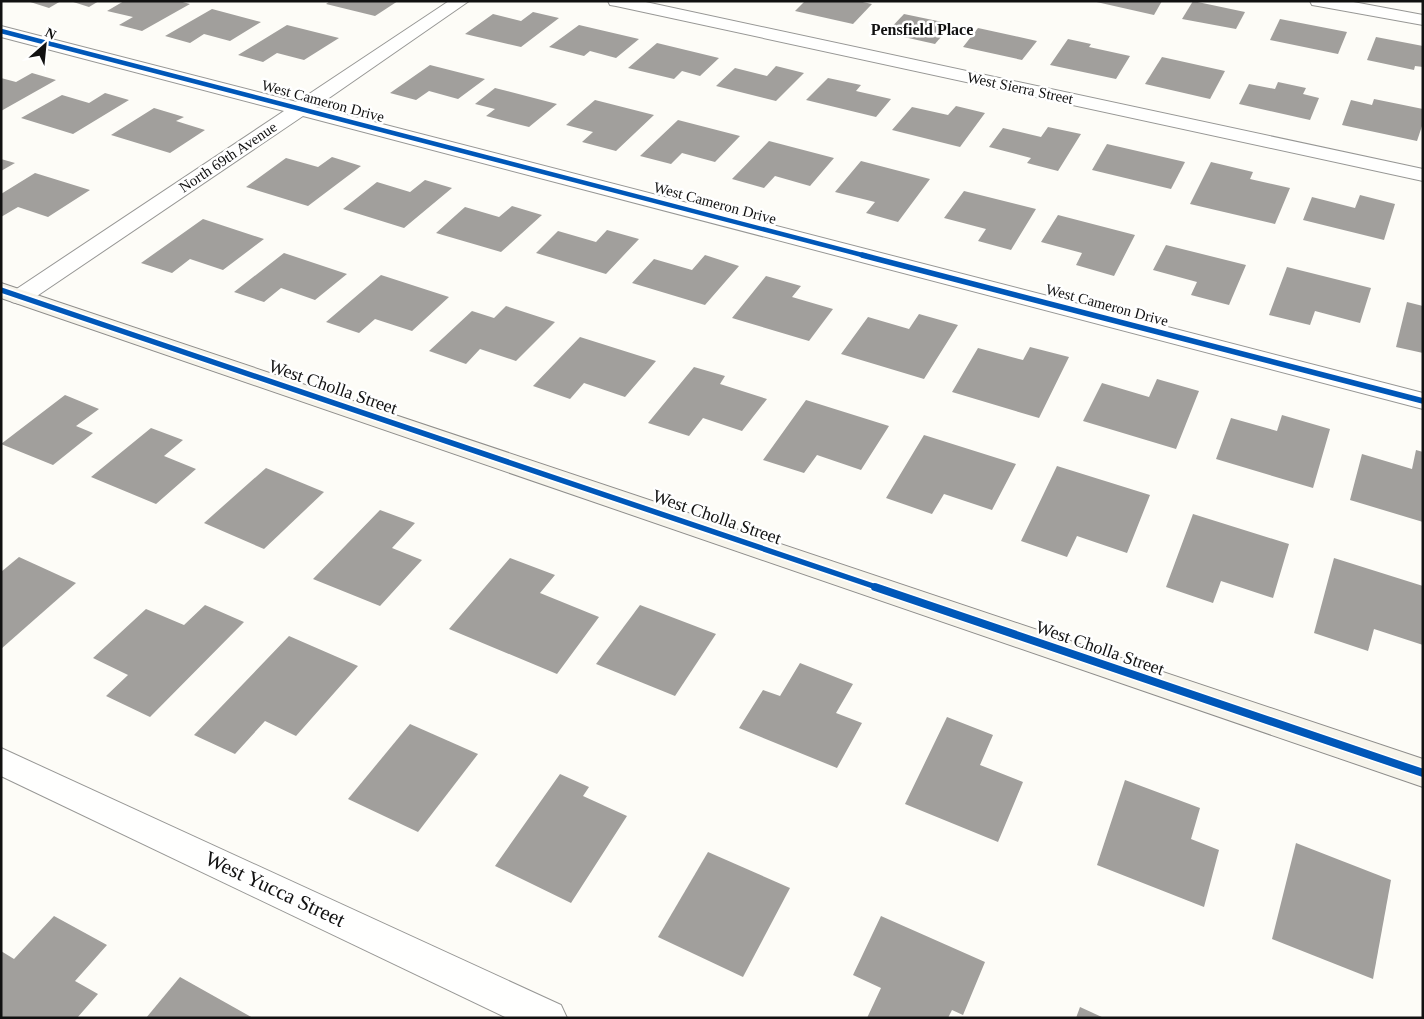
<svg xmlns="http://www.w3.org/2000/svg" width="1424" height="1019" viewBox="0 0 1424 1019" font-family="'Times New Roman',serif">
<rect width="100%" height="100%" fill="#fdfcf7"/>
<!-- building -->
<g fill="#a19f9c">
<polygon points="27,1 61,1 49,8"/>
<polygon points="70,1 99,1 89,7"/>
<polygon points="124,1 179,1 190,4 142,31 119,25 133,17 107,11"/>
<polygon points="330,1 398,1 375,16 326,4"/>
<polygon points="805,1 858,1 872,4 853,24 795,11"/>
<polygon points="1092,1 1162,1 1154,15"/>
<polygon points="1193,1 1245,12 1236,29 1182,19"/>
<polygon points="212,9 261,22 230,41 204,34 190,43 165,36"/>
<polygon points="533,12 559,18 521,47 465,34 493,14 521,21"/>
<polygon points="904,14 952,24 935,44 886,33"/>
<polygon points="1280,19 1347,32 1338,54 1270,40"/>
<polygon points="287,25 339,38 304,60 277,53 263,62 238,55"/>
<polygon points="579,25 639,39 616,58 590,51 584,56 549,47"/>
<polygon points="978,28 1037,41 1022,60 963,47"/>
<polygon points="1376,37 1423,46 1423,67 1415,66 1414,70 1367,60"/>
<polygon points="1068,39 1091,44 1089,47 1130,56 1116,79 1050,65"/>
<polygon points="657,43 719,58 700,76 682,71 674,79 628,68"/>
<polygon points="1162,57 1225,71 1210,99 1145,84"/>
<polygon points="430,65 485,79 458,99 429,91 416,100 390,93"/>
<polygon points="776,66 804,73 776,101 716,86 735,68 767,76"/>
<polygon points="32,73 56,80 1,111 1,78 16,82"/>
<polygon points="828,78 861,85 856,91 891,99 876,117 806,100"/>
<polygon points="1278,82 1306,88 1303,94 1319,98 1310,120 1239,104 1249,84 1275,89"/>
<polygon points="495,88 557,104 529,127 486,116 495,109 475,104"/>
<polygon points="105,93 129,100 73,134 21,118 62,95 89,103"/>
<polygon points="1374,99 1423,109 1423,123 1417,141 1342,125 1351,100 1372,105"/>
<polygon points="595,100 654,115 616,151 582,142 593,132 566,125"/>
<polygon points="956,106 985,113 960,147 892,130 912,107 948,115"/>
<polygon points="154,108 184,117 176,121 205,130 170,153 111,135"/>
<polygon points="678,120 740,136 715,162 682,153 671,164 640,156"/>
<polygon points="1048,127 1081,134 1058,171 1027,163 1031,158 989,147 1003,128 1041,137"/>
<polygon points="769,141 834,158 810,186 775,176 764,188 732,179"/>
<polygon points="1107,144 1185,162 1171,189 1092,170"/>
<polygon points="332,157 361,166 308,206 246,187 286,158 318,167"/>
<polygon points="1,159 15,163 1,171"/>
<polygon points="861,161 930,179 898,222 866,213 875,202 835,192"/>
<polygon points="1211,162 1253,172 1250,179 1290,188 1275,224 1190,204"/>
<polygon points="35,173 90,190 48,217 18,207 1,217 1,194"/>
<polygon points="425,180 452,188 404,228 343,209 377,182 410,192"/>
<polygon points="964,191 1036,209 1011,250 978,241 986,229 944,218"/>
<polygon points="1360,195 1395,204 1384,240 1303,220 1312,197 1355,208"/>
<polygon points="512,206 542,215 501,252 436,233 465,207 499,217"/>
<polygon points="1058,215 1135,235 1114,276 1076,265 1082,253 1041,242"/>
<polygon points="203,219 264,239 223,270 190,259 172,273 141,263"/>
<polygon points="607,230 639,239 606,274 536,253 558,231 596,242"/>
<polygon points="1166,245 1246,265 1229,305 1191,295 1197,282 1153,270"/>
<polygon points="284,253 347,274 315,300 281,288 264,302 234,292"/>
<polygon points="705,255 739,266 705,305 632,283 654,259 692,270"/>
<polygon points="1287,267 1371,288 1360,323 1315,311 1310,325 1269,315"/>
<polygon points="381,275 449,297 412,331 375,319 359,333 326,322"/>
<polygon points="766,276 801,286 792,297 833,309 809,341 732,318"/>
<polygon points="1407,302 1423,306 1423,353 1396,347"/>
<polygon points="506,306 555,322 516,361 480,349 466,364 429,351 472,311 494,318"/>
<polygon points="919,314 958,325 924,379 841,354 868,317 909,329"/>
<polygon points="580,337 656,361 625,397 584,383 570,399 533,386"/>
<polygon points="1030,347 1069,357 1039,418 952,392 978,348 1023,360"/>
<polygon points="694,367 725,376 720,384 767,399 742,431 703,418 689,436 648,423"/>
<polygon points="1157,379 1199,391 1176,449 1083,421 1102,383 1149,397"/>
<polygon points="65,395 99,409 76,426 93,433 53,465 1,444"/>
<polygon points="806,400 889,426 861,470 817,455 804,473 763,460"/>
<polygon points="1282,415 1330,429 1313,488 1216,459 1231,418 1277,431"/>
<polygon points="151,428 183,440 164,456 196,469 156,504 91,477"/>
<polygon points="924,435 1016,464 992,510 944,494 932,514 886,498"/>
<polygon points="1416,450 1423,452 1423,522 1350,500 1362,454 1412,469"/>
<polygon points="1057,466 1150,495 1127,553 1077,536 1067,557 1021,541"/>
<polygon points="266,468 324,492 264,549 204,523"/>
<polygon points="380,510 415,523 392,548 422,560 380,606 313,579"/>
<polygon points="1193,514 1289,544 1273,598 1221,581 1213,603 1166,587"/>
<polygon points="19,557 76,583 1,649 1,572"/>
<polygon points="510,558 555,575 540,593 599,617 557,674 449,629"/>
<polygon points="1334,558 1423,586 1423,645 1374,629 1368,651 1314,633"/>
<polygon points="205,605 244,622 150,717 106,696 128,675 93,658 146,609 184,625"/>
<polygon points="640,605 716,634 675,696 596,664"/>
<polygon points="289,636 358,666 296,736 265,721 235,754 194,735"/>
<polygon points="800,663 853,684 836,713 862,723 837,768 739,728 763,690 780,696"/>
<polygon points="947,717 993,735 980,765 1023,782 998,842 905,804"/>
<polygon points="410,724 478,754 418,832 348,799"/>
<polygon points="560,774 589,787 583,796 627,816 571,903 495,866"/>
<polygon points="1125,780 1200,808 1191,839 1219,850 1204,907 1097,865"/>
<polygon points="1296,843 1391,880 1373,979 1272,939"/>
<polygon points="708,852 790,888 743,977 658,937"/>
<polygon points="54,916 107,945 75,981 98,994 77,1018 1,1018 1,951 14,959"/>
<polygon points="881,916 985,962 963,1015 952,1010 948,1018 867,1018 881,988 853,975"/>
<polygon points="180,977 253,1018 146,1018"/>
<polygon points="1080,1007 1104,1018 1076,1018"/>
</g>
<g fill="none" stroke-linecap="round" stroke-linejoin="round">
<defs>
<g id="street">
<polygon points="449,1 469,1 316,107 1423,393 1423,409 303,116 28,302 20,304 12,302 8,297 12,292 284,111 1,37 1,26 297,102"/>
<polygon points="608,1 641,1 1423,169 1423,181 616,6 610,5"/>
<polygon points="1310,1 1348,1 1423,15 1423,25 1318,6 1312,5"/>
<polygon points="1,748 561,1005 567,1018 507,1018 1,776"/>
</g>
<polygon id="secondary" points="1,283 1423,759 1423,787 1,298"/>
</defs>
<!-- street casing -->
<use href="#street" stroke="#979795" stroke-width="2"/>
<!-- secondary casing -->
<use href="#secondary" stroke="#8e8d8b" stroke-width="2"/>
<!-- street -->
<use href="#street" fill="#fffffe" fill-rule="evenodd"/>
<!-- secondary -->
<use href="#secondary" fill="#f6f4eb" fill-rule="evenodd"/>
<defs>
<polyline id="cycleway-far2" points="1,31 866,256"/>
<g id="cycleway-far1">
<polyline points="862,255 1423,401"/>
<polyline points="1,290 879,588"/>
</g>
<polyline id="cycleway" points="875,587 1423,773"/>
</defs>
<!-- cycleway-far2 casing -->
<use href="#cycleway-far2" stroke="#fff" stroke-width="7"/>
<!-- cycleway-far1 casing -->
<use href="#cycleway-far1" stroke="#fff" stroke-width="9"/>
<!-- cycleway casing -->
<use href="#cycleway" stroke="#fff" stroke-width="11"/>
<!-- cycleway-far2 -->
<use href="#cycleway-far2" stroke="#0057b8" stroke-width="4.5"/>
<!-- cycleway-far1 -->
<use href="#cycleway-far1" stroke="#0057b8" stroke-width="5.5"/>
<!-- cycleway -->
<use href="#cycleway" stroke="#0057b8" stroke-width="8"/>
</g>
<g text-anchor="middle" stroke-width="5" stroke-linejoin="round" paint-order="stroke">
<!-- far-street labels -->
<g font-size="15" fill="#111" stroke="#fff">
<text transform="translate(1020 88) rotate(12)" y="5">West Sierra Street</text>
<text transform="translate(323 101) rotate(15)" y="5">West Cameron Drive</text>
<text transform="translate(228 157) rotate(-34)" y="5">North 69th Avenue</text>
<text transform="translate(715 203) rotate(15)" y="5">West Cameron Drive</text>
<text transform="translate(1107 305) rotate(15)" y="5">West Cameron Drive</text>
</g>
<!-- far-neighbourhood labels -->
<g font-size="16" font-weight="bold" fill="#111" stroke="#fff">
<text x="922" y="35">Pensfield Place</text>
</g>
<!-- street labels -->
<g font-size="18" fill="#111" stroke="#fff">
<text transform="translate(333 387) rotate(19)" y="6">West Cholla Street</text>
<text transform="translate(717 517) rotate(19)" y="6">West Cholla Street</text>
<text transform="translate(1100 648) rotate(19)" y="6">West Cholla Street</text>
</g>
<!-- near-street labels -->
<g font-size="21" fill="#111" stroke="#fff">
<text transform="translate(275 889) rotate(25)" y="7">West Yucca Street</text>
</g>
</g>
<!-- border -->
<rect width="1424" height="1019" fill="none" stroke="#111111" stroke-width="5"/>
<!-- north arrow -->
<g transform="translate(45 45) rotate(27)" stroke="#ffffff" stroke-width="4" paint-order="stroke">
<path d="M0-4L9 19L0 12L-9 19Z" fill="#111111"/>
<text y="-8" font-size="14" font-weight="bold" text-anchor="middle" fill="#111111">N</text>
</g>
</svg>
